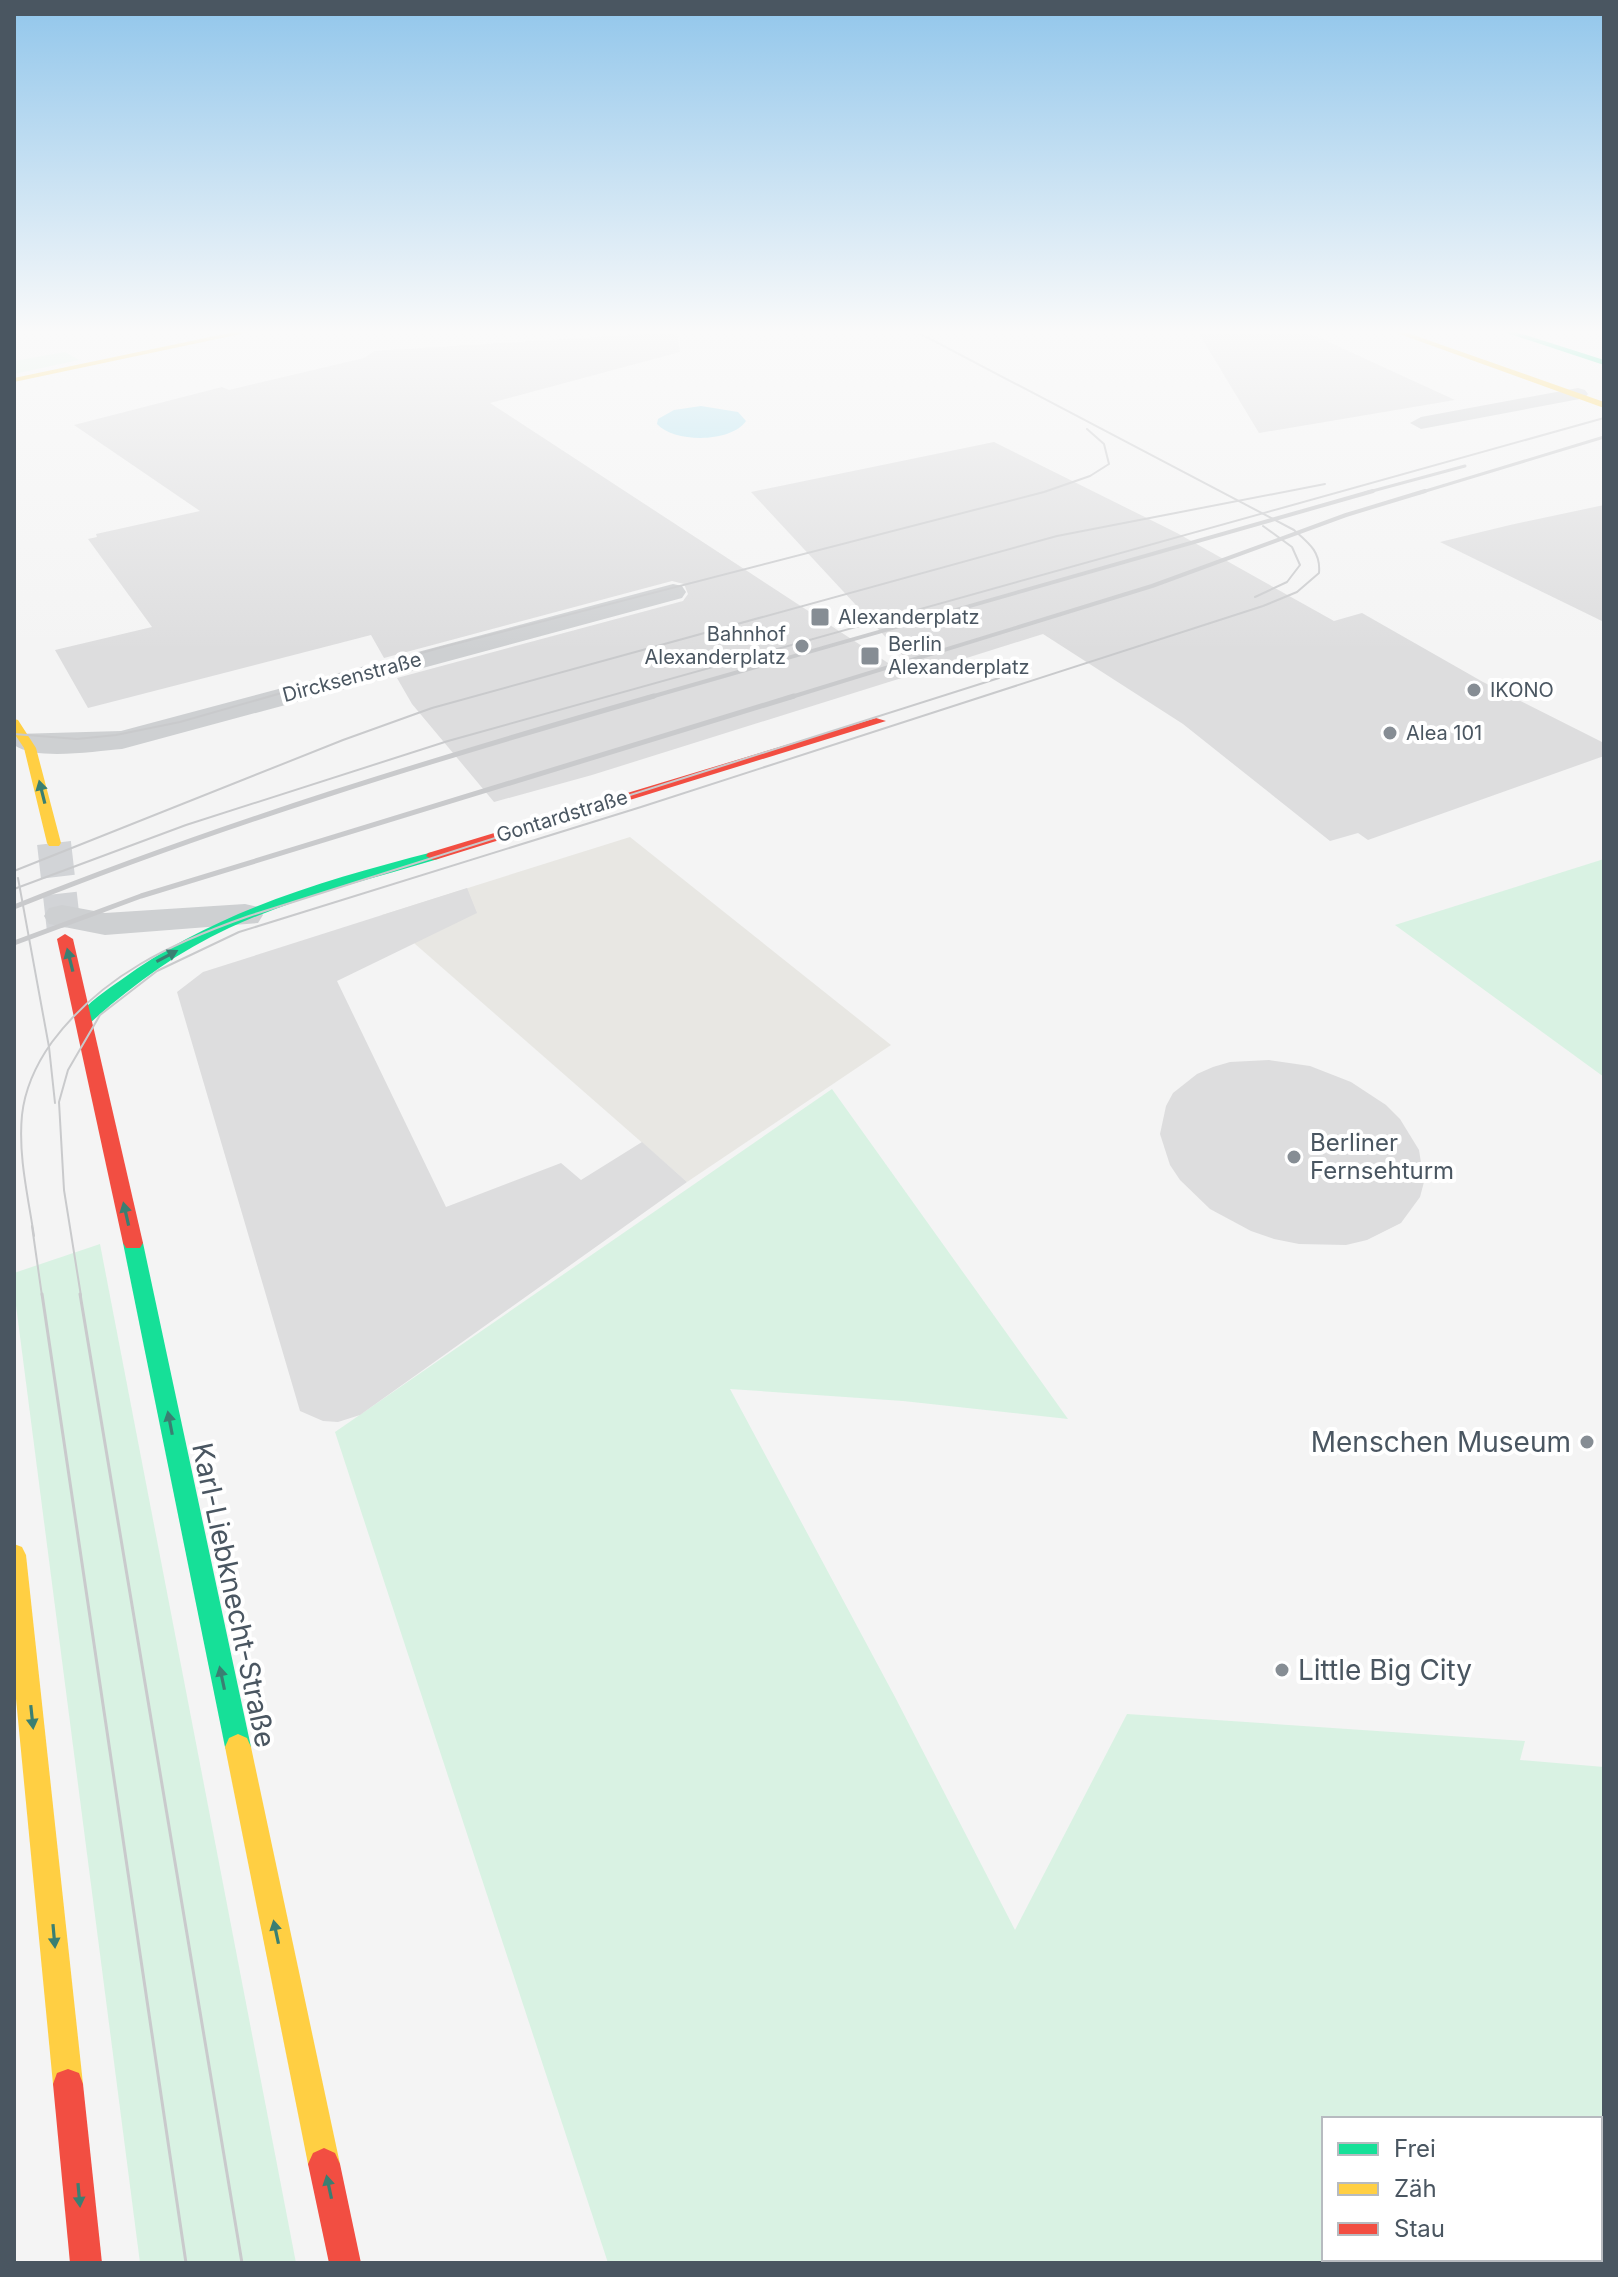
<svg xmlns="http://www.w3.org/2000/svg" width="1618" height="2277" viewBox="0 0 1618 2277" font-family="Inter,sans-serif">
<rect width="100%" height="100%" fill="#f4f4f4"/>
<!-- commercial -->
<polygon fill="#e8e7e3" points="630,837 891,1045 687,1182 382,915"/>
<!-- green -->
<g fill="#d9f2e3" fill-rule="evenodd">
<polygon points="65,352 79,360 14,374 14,361"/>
<polygon points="1604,859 1604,1077 1395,925"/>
<path d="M832,1089l236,330 -165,-18 -173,-12 165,308 120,233 112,-216 398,27 -5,19 84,7v496h-996l-273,-831zM1324,2119h276v140h-276z"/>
<polygon points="100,1244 296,2263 140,2263 14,1290 14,1273"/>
</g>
<!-- water -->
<path fill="#aee2f0" d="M701,406l37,6 8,9c-15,22 -72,22 -89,3l1,-5 16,-9z"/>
<!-- building -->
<g fill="#ddddde">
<polygon points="677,332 680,352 490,403 908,676 592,775 494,802 412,704 397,678 683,601 688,594 684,584 672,581 384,658 371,635 88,708 55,650 152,627 88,539 97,537 96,534 200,511 74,425 222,387 229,390 364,358 374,351"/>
<polygon points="1198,332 1307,332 1455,400 1259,433"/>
<polygon points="994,442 1177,533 1334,621 1362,613 1483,682 1604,743 1604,756 1368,840 1358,833 1330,841 1183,724 1043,634 919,673 751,492"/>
<polygon points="1604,505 1604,622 1440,542 1510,525"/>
<polygon points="467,888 477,913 337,981 446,1207 561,1163 581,1180 642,1142 687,1182 360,1415 338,1422 323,1421 300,1411 177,992 203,972"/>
<polygon points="1269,1060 1310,1066 1351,1082 1386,1105 1400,1119 1419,1150 1424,1182 1420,1197 1401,1223 1367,1240 1346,1245 1299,1244 1274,1239 1251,1231 1210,1209 1180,1180 1170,1165 1160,1134 1166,1106 1173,1093 1197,1074 1213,1067 1230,1062"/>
</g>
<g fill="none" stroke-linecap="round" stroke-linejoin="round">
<!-- primary-tunnel -->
<polyline stroke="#d2d4d7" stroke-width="34" stroke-dasharray="34 17" stroke-linecap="butt" points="54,843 65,939"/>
<!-- street -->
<g fill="#ced0d2" fill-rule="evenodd">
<polygon points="1578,388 1585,390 1588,394 1585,398 1421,429 1410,423 1421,417"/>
<path d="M673,584l9,2 4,6 -4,6 -560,151c-27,2 -86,12 -108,-4l2,-11 105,-3z"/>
<polygon points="245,904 258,907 263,915 258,923 105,935 49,924 44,916 49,908 62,905 105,913"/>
</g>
<!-- fast -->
<g fill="#16e098" fill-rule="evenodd">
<polygon points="1504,332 1516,332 1604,360 1604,365"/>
<path d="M433,852l7,4 -2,3c-70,21 -142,38 -209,69 -52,24 -98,58 -140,96h-12l-2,-4c11,-16 30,-29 46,-40 92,-68 203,-100 312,-128z"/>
<polygon points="133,1236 140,1238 143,1243 251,1747 247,1756 238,1760 229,1756 225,1747 123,1243 126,1238"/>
</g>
<!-- slow -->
<g fill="#ffcf43" fill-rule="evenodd">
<polygon points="234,332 250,332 14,382 14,378"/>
<polygon points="1394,332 1405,332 1604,402 1604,408"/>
<polygon points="14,719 18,720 36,748 61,843 59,846 49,846 47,843 24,748 14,733"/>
<polygon points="14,1544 22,1547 26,1555 83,2084 79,2095 68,2099 57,2095 53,2084 14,1678"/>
<polygon points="238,1734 247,1738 251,1747 340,2164 335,2175 324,2180 313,2175 308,2164 225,1747 229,1738"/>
</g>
<!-- jam -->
<g fill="#f24e42" fill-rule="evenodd">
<polygon points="876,718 886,721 438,859 433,860 426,856 428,853"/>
<polygon points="65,934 73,939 143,1243 140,1248 126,1248 123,1243 57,939"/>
<polygon points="68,2069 79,2073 83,2084 102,2263 70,2263 53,2084 57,2073"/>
<polygon points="324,2148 335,2153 340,2164 361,2263 329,2263 308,2164 313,2153"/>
</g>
<!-- tram-far1 -->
<g stroke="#c9cacc" stroke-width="2">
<polyline points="1255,597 1287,582 1300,565 1292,547 1263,526"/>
<polyline points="14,734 77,739 116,735 180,722 439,648 1044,492 1090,476 1109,464 1104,444 1087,429"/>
<polyline points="14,871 343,740 432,708 1057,536 1325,484"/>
<polyline points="18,878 49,1047 55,1103"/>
<polyline points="14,889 186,825 448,741 1604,418"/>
<polyline points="32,1226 42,1296"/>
<path d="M34,1236c-6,-40 -16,-81 -12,-121 3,-27 15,-52 30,-73 50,-67 120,-99 197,-126l750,-238"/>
<path d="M81,1296l-17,-106 -5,-88 9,-32 32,-55 57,-44 82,-39 402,-125 622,-201 34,-14 22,-19c2,-21 -10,-30 -25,-43l-377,-198"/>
</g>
<!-- tram -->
<g stroke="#c9cacc" stroke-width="3">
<polyline points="42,1294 186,2263"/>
<polyline points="80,1294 242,2263"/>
</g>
<!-- rail-far2 -->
<g stroke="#c9cacc" stroke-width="3">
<polyline points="1365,493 1465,466"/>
<polyline points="1419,493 1604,437"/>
</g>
<!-- rail-far1 -->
<g stroke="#c9cacc" stroke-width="4">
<polyline points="647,698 1373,491"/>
<polyline points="788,698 1152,586 1346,515 1425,491"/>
</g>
<!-- rail -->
<g stroke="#c9cacc" stroke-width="5">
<path d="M14,907c209,-84 424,-149 640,-211"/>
<polyline points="14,943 141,896 794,696"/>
</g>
</g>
<!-- one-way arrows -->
<defs><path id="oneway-solid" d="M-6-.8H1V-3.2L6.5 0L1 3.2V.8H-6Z" transform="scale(2)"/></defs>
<g fill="#3a7f72">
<use href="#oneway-solid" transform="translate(42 792) rotate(-104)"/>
<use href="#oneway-solid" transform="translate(167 956) rotate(-28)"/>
<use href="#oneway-solid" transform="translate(70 960) rotate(-104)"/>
<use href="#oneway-solid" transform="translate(126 1214) rotate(-103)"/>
<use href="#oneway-solid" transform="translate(170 1423) rotate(-101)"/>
<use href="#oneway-solid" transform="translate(222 1678) rotate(-102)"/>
<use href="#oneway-solid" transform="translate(32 1717) rotate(84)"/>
<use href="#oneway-solid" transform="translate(276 1932) rotate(-102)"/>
<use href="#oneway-solid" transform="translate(54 1936) rotate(85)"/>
<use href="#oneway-solid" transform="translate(329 2187) rotate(-102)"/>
<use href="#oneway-solid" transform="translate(79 2195) rotate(85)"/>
</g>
<!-- sky -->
<linearGradient id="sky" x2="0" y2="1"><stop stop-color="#91c6eb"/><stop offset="0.51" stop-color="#fafafa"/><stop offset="1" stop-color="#fafafa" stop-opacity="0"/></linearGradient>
<rect width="1618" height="651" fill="url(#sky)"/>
<!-- markers -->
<g fill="#868d94" stroke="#fff" stroke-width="3">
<rect x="810" y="607" width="20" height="20" rx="4"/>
<circle cx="802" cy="646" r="8"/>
<rect x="860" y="646" width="20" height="20" rx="4"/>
<circle cx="1474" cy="690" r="8"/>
<circle cx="1390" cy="733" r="8"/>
<circle cx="1294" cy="1157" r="8"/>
<circle cx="1587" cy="1442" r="8"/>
<circle cx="1282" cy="1670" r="8"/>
</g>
<g text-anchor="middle" stroke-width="8" stroke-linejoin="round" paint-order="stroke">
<!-- far-poi labels -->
<g font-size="20" fill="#4a5661" stroke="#fff" text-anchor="start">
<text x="838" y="624">Alexanderplatz</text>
<text x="786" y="641" text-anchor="end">Bahnhof<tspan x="786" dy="23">Alexanderplatz</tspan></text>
<text x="888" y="651">Berlin<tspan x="888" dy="23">Alexanderplatz</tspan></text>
<text x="1490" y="697">IKONO</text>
<text x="1406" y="740">Alea 101</text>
</g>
<!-- far-street labels -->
<g font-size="20" fill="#4a5661" stroke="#fff">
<text transform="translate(352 677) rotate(-15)" y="7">Dircksenstraße</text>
<text transform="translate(562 816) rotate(-17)" y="7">Gontardstraße</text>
</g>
<!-- poi labels -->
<g font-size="24" fill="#4a5661" stroke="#fff" text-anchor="start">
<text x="1310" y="1151">Berliner<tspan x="1310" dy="28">Fernsehturm</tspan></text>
</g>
<!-- near-poi labels -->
<g font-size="28" fill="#4a5661" stroke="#fff" text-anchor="end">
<text x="1571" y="1452">Menschen Museum</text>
<text x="1298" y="1680" text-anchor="start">Little Big City</text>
</g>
<!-- near-street labels -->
<g font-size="28" fill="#4a5661" stroke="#fff">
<text transform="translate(234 1595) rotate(78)" y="10">Karl-Liebknecht-Straße</text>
</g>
</g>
<!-- border -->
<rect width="1618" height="2277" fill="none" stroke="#4a5661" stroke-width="32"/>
<!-- legend -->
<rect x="1322" y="2117" width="280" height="144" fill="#ffffff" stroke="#b7bbc0" stroke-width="2"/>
<rect x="1338" y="2143" width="40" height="12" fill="#16e098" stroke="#b7bbc0" stroke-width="2"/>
<text x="1394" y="2157" font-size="24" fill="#4a5661">Frei</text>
<rect x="1338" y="2183" width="40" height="12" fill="#ffcf43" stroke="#b7bbc0" stroke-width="2"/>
<text x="1394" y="2197" font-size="24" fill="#4a5661">Zäh</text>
<rect x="1338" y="2223" width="40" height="12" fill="#f24e42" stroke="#b7bbc0" stroke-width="2"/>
<text x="1394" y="2237" font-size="24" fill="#4a5661">Stau</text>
</svg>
